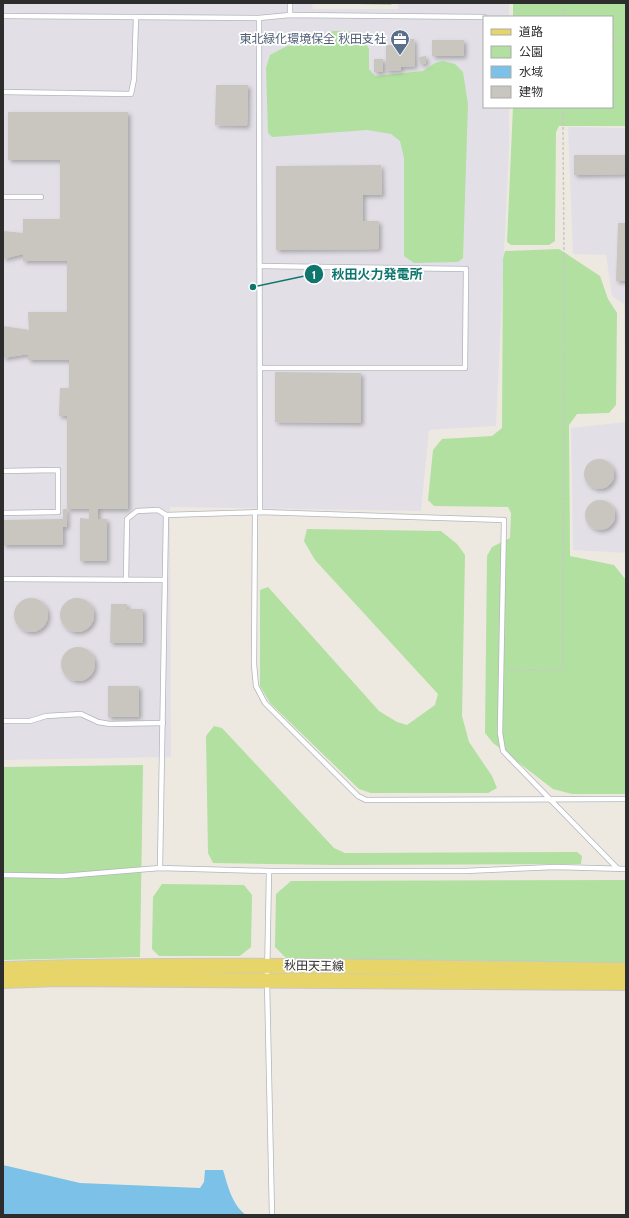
<svg xmlns="http://www.w3.org/2000/svg" width="629" height="1218" viewBox="0 0 629 1218" font-family="Cabin,'Noto Sans JP',sans-serif">
<defs>
<filter id="shadow"><feDropShadow dx="2.5" dy="2.5" stdDeviation="2" flood-color="#0004"/></filter>
</defs>
<rect width="100%" height="100%" fill="#ede9e0"/>
<!-- industrial -->
<g fill="#e2e0e6">
<polygon points="3,3 312,3 313,9 398,9 398,3 509,3 509,17 484,17 484,107 509,107 509,147 496,426 429,430 421,511 170,507 171,757 3,760"/>
<polygon points="568,127 626,128 626,553 573,550 571,428 626,422 624,304 612,296 606,255 573,254"/>
</g>
<!-- green -->
<g fill="#b1e0a0">
<polygon points="323,3 392,3 391,5"/>
<polygon points="513,3 626,3 626,126 559,126 556,132 555,241 549,245 511,245 507,242 513,107 612,107 612,17 513,17"/>
<polygon points="333,31 347,31 360,34 369,49 369,69 375,76 423,71 435,63 443,61 455,64 463,72 468,104 463,258 458,262 414,263 404,256 404,158 400,141 391,134 367,130 272,137 268,133 266,68 270,55 287,46 309,45 321,36"/>
<polygon points="559,249 600,276 608,299 617,313 616,405 609,413 577,414 569,425 570,556 614,565 626,580 626,794 572,794 553,789 493,743 485,733 487,556 492,547 510,538 511,513 508,507 434,506 428,500 433,450 442,439 492,436 502,428 503,259 505,251"/>
<polygon points="307,529 441,531 457,544 465,555 462,716 469,742 492,776 497,788 488,793 371,793 359,789 270,703 260,686 260,590 268,587 379,711 397,722 407,725 435,705 438,694 315,560 304,541"/>
<polygon points="214,726 222,728 334,848 345,853 577,852 582,856 581,864 338,865 213,863 208,853 206,736"/>
<polygon points="143,765 140,957 3,960 3,767"/>
<polygon points="626,880 626,963 286,958 275,947 276,894 291,881"/>
<polygon points="162,884 244,885 252,895 251,947 240,956 159,956 152,949 153,897"/>
</g>
<!-- water -->
<path fill="#7bc1e8" d="M3,1165l77,18 120,5 4,-6 1,-12h18c5,16 9,35 23,45h-243z"/>
<!-- building -->
<g fill="#c9c5bf" filter="url(#shadow)">
<polygon points="408,39 414,39 415,66 401,67 401,70 386,71 386,45 408,45"/>
<rect x="432" y="40" width="32" height="16"/>
<polygon points="426,56 426,64 420,64 419,57"/>
<rect x="374" y="59" width="9" height="13"/>
<polygon points="216,85 248,85 247,126 215,125"/>
<polygon points="8,112 128,112 128,509 98,509 98,519 107,519 107,561 80,561 80,518 89,519 89,509 67,509 67,416 59,416 60,388 69,388 69,360 28,360 28,354 3,358 3,326 29,330 28,312 67,312 67,261 23,261 23,254 3,259 3,231 23,233 23,219 60,219 60,160 8,160"/>
<polygon points="574,155 626,155 626,174 574,175"/>
<polygon points="381,165 382,195 363,195 363,221 379,221 379,249 276,250 276,166"/>
<polygon points="618,223 626,223 626,281 616,281"/>
<polygon points="275,372 361,373 361,423 275,422"/>
<circle cx="599" cy="474" r="15"/>
<circle cx="600" cy="515" r="15"/>
<polygon points="63,509 67,509 67,527 63,527 63,545 3,545 3,520 63,519"/>
<circle cx="77" cy="615" r="17"/>
<circle cx="31" cy="615" r="17"/>
<polygon points="111,604 127,604 127,609 143,609 143,643 110,643"/>
<circle cx="78" cy="664" r="17"/>
<rect x="108" y="686" width="31" height="31"/>
</g>
<g fill="none" stroke-linecap="round" stroke-linejoin="round">
<defs>
<g id="lane">
<polyline points="290,15 290,3"/>
<polyline points="3,16 259,18 290,15 484,17"/>
<polyline points="259,18 260,512"/>
<polyline points="3,92 131,94 134,79 136,17"/>
<polyline points="3,197 41,197"/>
<polyline points="260,266 466,269 465,368 260,368"/>
<polyline points="3,471 58,470 58,512 3,513"/>
<polyline points="255,512 254,664 256,686 265,703 358,796 366,800 626,799"/>
<polyline points="3,579 165,580"/>
<polyline points="126,580 127,519 137,511 158,510 166,515"/>
<polyline points="3,721 30,721 46,716 81,714 98,722 110,724 163,723"/>
<polyline points="160,868 166,515 260,512 504,520 500,733 503,751 618,869"/>
<polyline points="269,871 267,981 272,1215"/>
<polyline points="3,875 63,876 160,868 269,871 465,871 555,867 626,869"/>
</g>
<g id="primary">
<path d="M3,969c208,-7 415,-1 623,1"/>
<polyline points="3,981 58,979 626,983"/>
</g>
</defs>
<!-- lane casing -->
<use href="#lane" stroke="#b3b5bf" stroke-width="6"/>
<!-- primary casing -->
<use href="#primary" stroke="#c8c8c8" stroke-width="16"/>
<!-- path -->
<g stroke="#c8c8c8" stroke-width="1.5" stroke-dasharray="3 2" stroke-linecap="butt">
<polyline points="564,3 564,17"/>
<polyline points="612,38 626,38"/>
<path d="M508,670h55l1,-393c0,-57 -1,-113 -1,-170"/>
</g>
<!-- lane -->
<use href="#lane" stroke="#fff" stroke-width="4.5"/>
<!-- primary -->
<use href="#primary" stroke="#e8d56a" stroke-width="14"/>
</g>
<!-- icons -->
<defs>
<symbol id="office-pin" viewBox="-11 -11 22 30"><path d="M0 17L-7.5 6A9.5 9.5 0 1 1 7.5 6Z" fill="#5c6f8a" stroke="#fff"/><path d="M-6-3h4V-5.5h4V-3h4V5H-6ZM-1-4.5V-3h2v-1.5ZM-6 0V1H6V0Z" fill="#fff"/></symbol>
</defs>
<g fill-rule="evenodd">
<use href="#office-pin" x="389" y="28" width="22" height="30"/>
</g>
<g text-anchor="middle" stroke-width="3.5" stroke-linejoin="round" paint-order="stroke">
<!-- service labels -->
<g font-size="12" fill="#4e5e75" stroke="#fff" text-anchor="end">
<text x="386" y="43">東北緑化環境保全 秋田支社</text>
</g>
<!-- street labels -->
<g font-size="12" fill="#2d2d2d" stroke="#fff">
<text transform="translate(314 966) rotate(1)" y="4">秋田天王線</text>
</g>
</g>
<!-- callouts -->
<path fill="none" stroke="#0f766e" stroke-width="1.5" d="M253 287L314 274"/>
<g fill="#0f766e" stroke="#fff" stroke-width="1.5">
<circle cx="253" cy="287" r="4"/>
<circle cx="314" cy="274" r="10"/>
</g>
<g font-size="12" text-anchor="middle" font-weight="bold" fill="#fff">
<text x="314" y="279">1</text>
</g>
<g font-size="13" text-anchor="middle" font-weight="bold" fill="#0f766e" stroke="#fff" stroke-width="3.5" stroke-linejoin="round" paint-order="stroke">
<text x="377" y="279">秋田火力発電所</text>
</g>
<!-- border -->
<rect width="629" height="1218" fill="none" stroke="#2d2d2d" stroke-width="8"/>
<!-- legend -->
<rect x="483" y="16" width="130" height="92" fill="#ffffff" stroke="#ababab"/>
<rect x="491" y="29" width="20" height="6" fill="#e8d56a" stroke="#ababab"/>
<text x="519" y="36" font-size="12" fill="#2d2d2d">道路</text>
<rect x="491" y="46" width="20" height="12" fill="#b1e0a0" stroke="#ababab"/>
<text x="519" y="56" font-size="12" fill="#2d2d2d">公園</text>
<rect x="491" y="66" width="20" height="12" fill="#7bc1e8" stroke="#ababab"/>
<text x="519" y="76" font-size="12" fill="#2d2d2d">水域</text>
<rect x="491" y="86" width="20" height="12" fill="#c9c5bf" stroke="#ababab"/>
<text x="519" y="96" font-size="12" fill="#2d2d2d">建物</text>
</svg>
